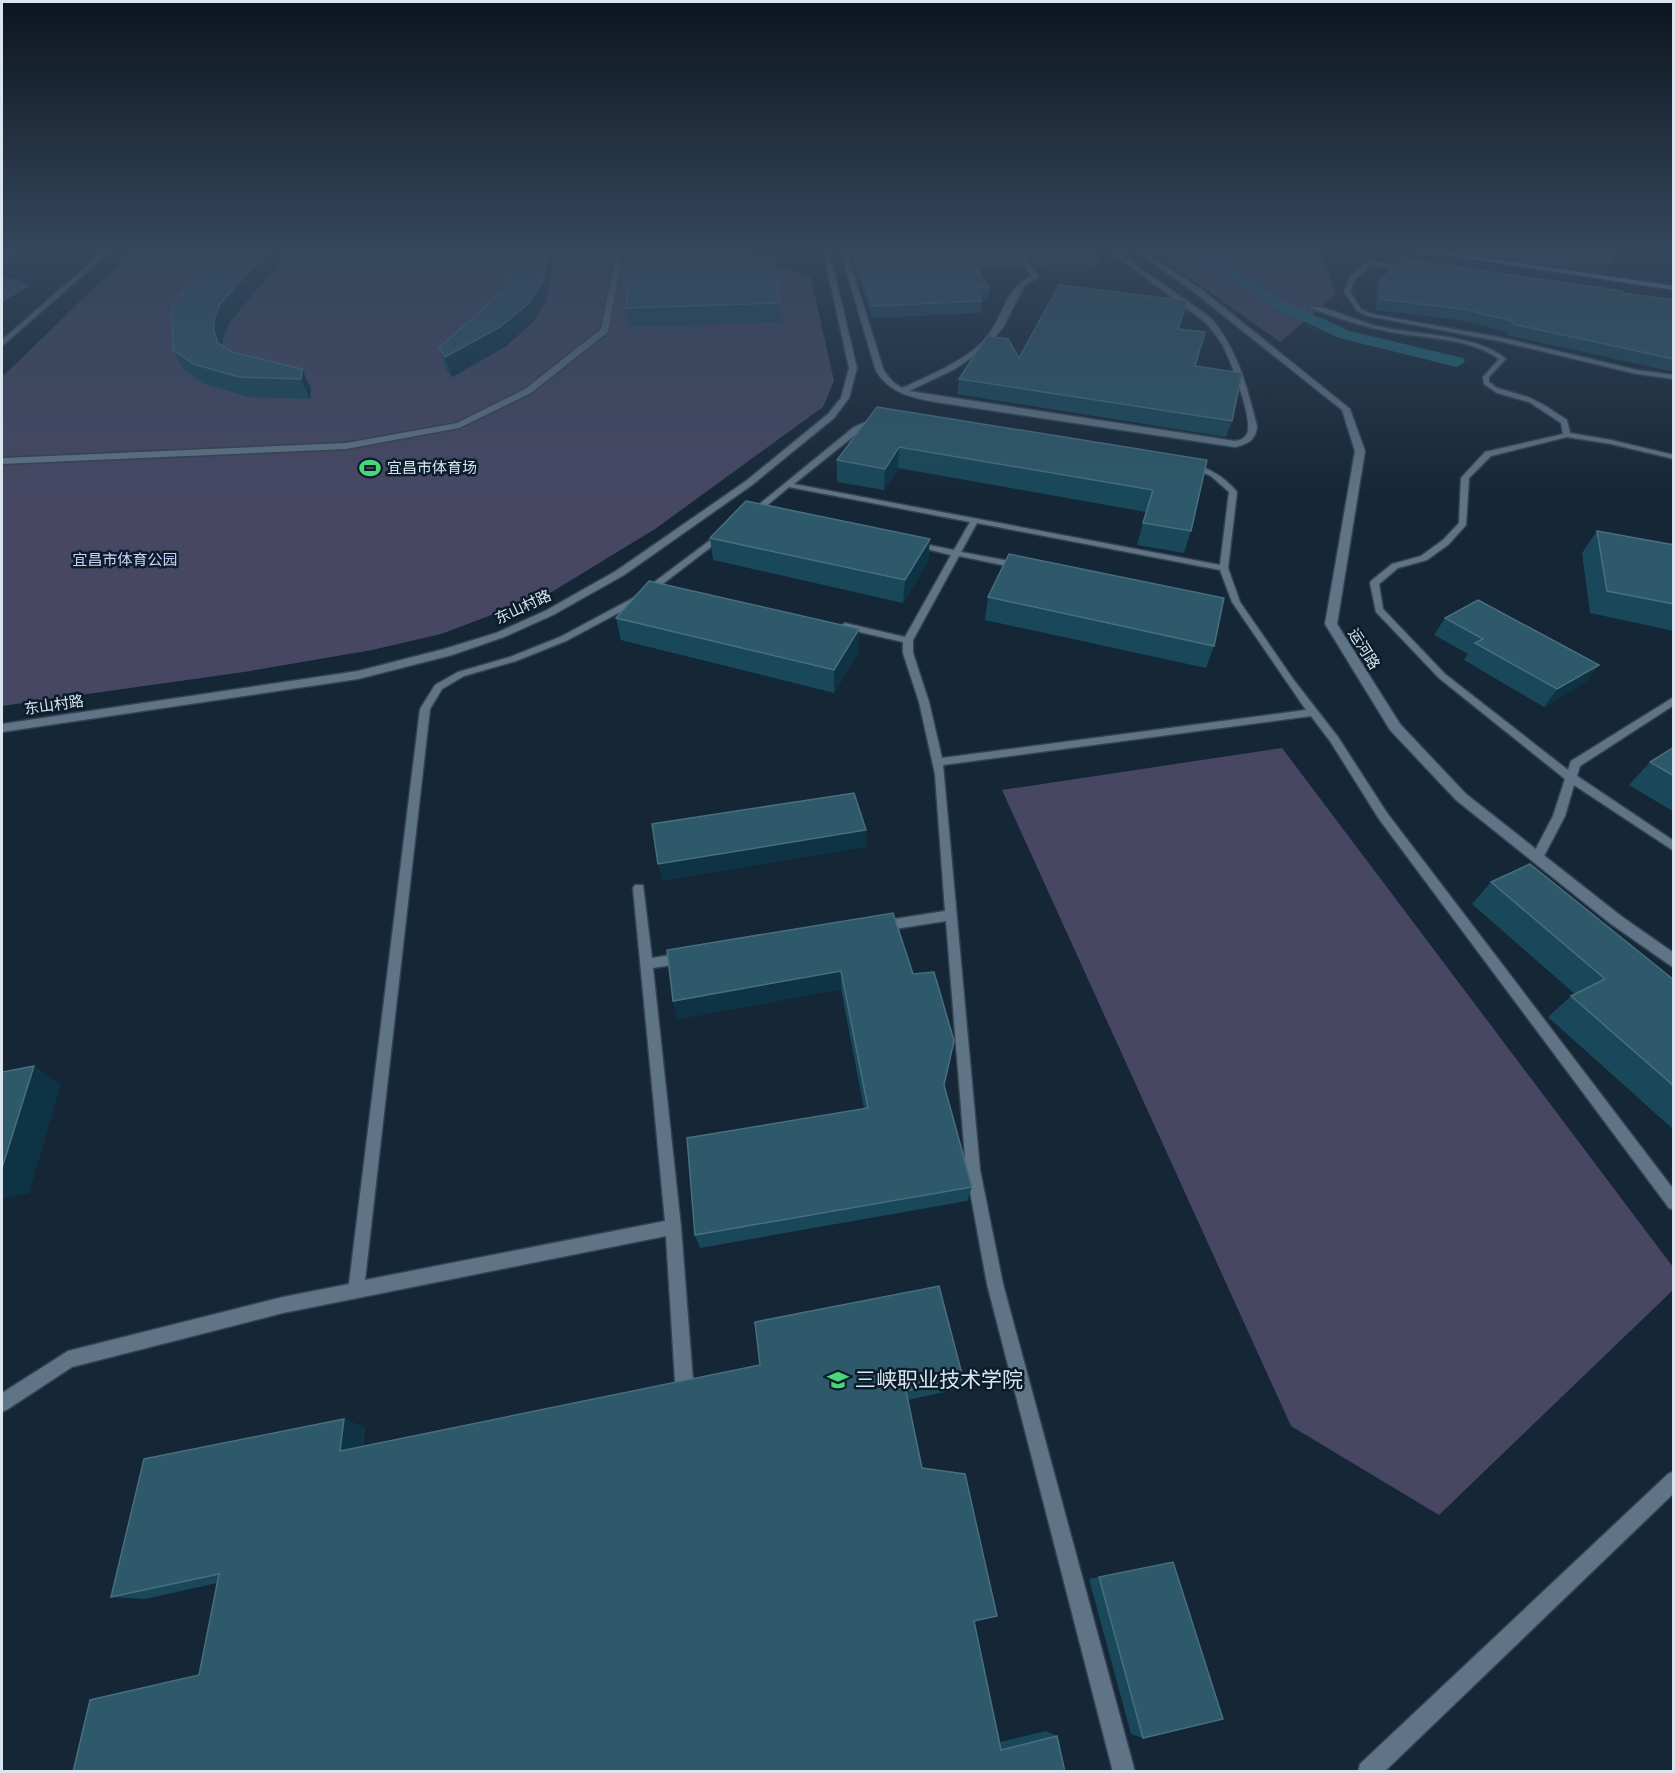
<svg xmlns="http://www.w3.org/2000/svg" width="1675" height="1773" viewBox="0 0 1675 1773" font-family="Inter,'Noto Sans SC',sans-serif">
<rect width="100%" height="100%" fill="#152636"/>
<!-- green -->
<g fill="#474764">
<polygon points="133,250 747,250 753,258 811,278 834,381 823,407 655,529 550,593 441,634 372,650 244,672 2,706 2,377"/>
<polygon points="1150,250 1319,250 1336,294 1280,342"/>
<polygon points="1282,748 1673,1267 1673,1290 1439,1515 1291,1426 1002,790"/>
</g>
<!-- forest -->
<polygon fill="#4e4c79" points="2,278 19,280 30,285 2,303"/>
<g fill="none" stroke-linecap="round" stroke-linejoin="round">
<!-- canal -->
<polygon fill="#1c6a75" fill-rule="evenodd" points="1188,250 1204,250 1285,302 1350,331 1463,358 1465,362 1457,367 1339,338 1275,308"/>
<defs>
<g id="lane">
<polygon points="1369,261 1415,268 1412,270 1370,265 1355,279 1350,292 1361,309 1372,314 1503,338 1637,370 1674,375 1674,379 1637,374 1503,342 1368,316 1357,311 1344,292 1350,277"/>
<path d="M1310,306c18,0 47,15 67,20 36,9 101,8 129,33l-17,18v5l8,6 31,9 16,8 23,15 3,13 41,7 63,15v4l-63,-15 -44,-7 -76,19 -22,22 -3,47 -17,19 -22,16 -29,8 -19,16 4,25 62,65 123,96 3,-9 103,-64v8l-94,61 -3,10 97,65v10l-100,-66 -9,31 -22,42 -2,3h-8l-2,-3 22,-42 12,-37 -126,-101 -63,-66 -6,-29 1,-2 21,-17 29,-8 22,-16 16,-17 2,-45 24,-26 78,-18 -2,-11 -32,-21 -32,-9 -13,-9 -1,-7 16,-18c-31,-22 -76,-20 -113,-28 -26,-5 -51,-14 -76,-23z"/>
<path d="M879,416l2,1v2l-21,12 -66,53 426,81 9,-73 -18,-16 -25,-11 4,-2c19,5 34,13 47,29l-9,76 12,34 53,77 45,58 49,76 287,377v20l-5,-2 -290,-389 -49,-78 -19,-25 -368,49 37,405 23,114 132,488h-22l-126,-488 -21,-114 -20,-249 -64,10 -4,-1 -2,-4 2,-4 4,-1 63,-10 -10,-137 -16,-72 -16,-49v-11l-61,-14 -2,-2 5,-3 60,14 46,-82 -41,-10 4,-3 40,8 16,-28 -181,-35 -36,30 -7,-2 108,-88zM977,523l243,47 12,32 74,108 -364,48 -13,-56 -16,-49v-13l46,-84 62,13 4,-3 -4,-3 -60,-11z"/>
<polygon points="721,532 728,534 639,602 566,641 516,661 464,676 442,689 430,709 365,1280 665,1221 633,888 635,885 643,885 652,958 684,953 689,954 690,958 689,962 684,963 653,968 681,1227 693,1381 690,1387 684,1390 678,1387 675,1381 666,1236 283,1313 72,1367 8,1409 2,1412 2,1393 68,1351 283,1297 349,1284 420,709 435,685 458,672 510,657 560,637 633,598"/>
<polygon points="1674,1471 1674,1493 1384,1772 1358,1772 1360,1764 1668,1474"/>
</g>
<g id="street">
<polygon points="614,250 621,250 623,253 608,332 531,393 459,428 346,449 2,464 2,458 346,443 457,423 525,389 601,329 617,253"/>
<path d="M840,250h6l38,121 9,11 9,6c28,-13 58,-25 81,-46 19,-19 22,-57 49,-66l-18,-26h6l19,27 -15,9 -20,40 -15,19 -34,24 -46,22 326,50c5,-1 9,-2 12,-7 7,-14 -17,-75 -25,-90 -5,-8 -11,-15 -17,-22l-97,-72h7l96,68c27,32 36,69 46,108 -1,14 -9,18 -22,21l-300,-45c-25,-5 -45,-9 -59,-31z"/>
</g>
<g id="secondary">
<polygon points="105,250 112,250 2,346 2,340"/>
<polygon points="823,250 829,250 857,368 849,398 834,418 752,485 624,575 553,615 504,637 452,655 358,679 2,732 2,724 358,671 444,649 496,633 545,611 616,571 746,481 828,414 841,398 849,368"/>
<polygon points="1135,250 1142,250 1201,289 1350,409 1365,451 1337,624 1400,724 1466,794 1621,916 1674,953 1674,968 1611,924 1456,800 1390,730 1325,624 1355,451 1342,410 1195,293"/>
</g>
<polygon id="primary" points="1413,250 1429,250 1674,286 1674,290"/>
</defs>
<!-- lane casing -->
<use href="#lane" stroke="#354250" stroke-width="3"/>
<!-- street casing -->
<use href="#street" stroke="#354250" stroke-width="3"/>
<!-- secondary casing -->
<use href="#secondary" stroke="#354250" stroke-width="3"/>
<!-- primary casing -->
<use href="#primary" stroke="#354250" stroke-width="3"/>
<!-- lane -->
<use href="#lane" fill="#607487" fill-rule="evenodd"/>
<!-- street -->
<use href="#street" fill="#607487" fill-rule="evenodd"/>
<!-- secondary -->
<use href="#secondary" fill="#607487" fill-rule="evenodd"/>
<!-- primary -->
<use href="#primary" fill="#859fcb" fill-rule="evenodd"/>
</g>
<!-- wall -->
<g fill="#184859">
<polygon points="2,250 40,250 14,262 2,262"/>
<polygon points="847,250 1021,250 1025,256 1023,268 978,270 989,288 988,300 982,299 982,301 981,313 873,318"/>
<polygon points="1023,250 1091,250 1099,259 1097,270 1047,273 1048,266 1035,267"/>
<polygon points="1435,250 1609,250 1613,261 1606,274"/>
<polygon points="733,260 780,303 781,322 629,327 626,308"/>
<polygon points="553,264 546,301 532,323 505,347 452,377 445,368 439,348"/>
<polygon points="1380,281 1623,293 1674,300 1674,372 1507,335 1507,332 1458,320 1376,310 1376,291"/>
<polygon points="229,323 223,338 223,346 232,352 302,369 311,389 310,399 249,397 204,384 183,369 173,350"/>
<polygon points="1179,329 1195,366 1232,421 1226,437 957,394 959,379 1019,358"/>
<polygon points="877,407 1207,460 1191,531 1184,553 1137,545 1146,512 898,468 884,490 837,482 837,460"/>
<polygon points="1597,531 1674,545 1674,631 1590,613 1582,553"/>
<polygon points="710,538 930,539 928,561 903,603 713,560"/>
<polygon points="988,597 1214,646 1206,668 985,620"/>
<polygon points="616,618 859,629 859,651 834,693 621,640"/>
<polygon points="1445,618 1599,665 1585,682 1544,707 1464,660 1468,654 1434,635"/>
<polygon points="1674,747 1674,812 1629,785 1650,762"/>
<polygon points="1491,882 1674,980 1674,1130 1548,1017 1571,996 1575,994 1472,904"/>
<polygon points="667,950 913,974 954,1041 944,1086 972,1187 967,1201 700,1248 695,1235 864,1109 841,989 678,1019 673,1001"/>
<polygon points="963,1378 958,1389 908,1400 922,1468 974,1621 1000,1742 1046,1731 1057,1736 1065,1772 199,1675 217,1583 145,1599 111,1597 344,1419 365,1428 363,1446"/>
<polygon points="1173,1562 1143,1738 1131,1734 1089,1579"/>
</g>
<!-- shaded-wall -->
<g fill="#0e3344">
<polygon points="7,250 40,250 14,262"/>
<polygon points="268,250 291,250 229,323 223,338 223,352 228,363 214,332 214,319 220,304"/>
<polygon points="549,250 550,250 553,264 546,301 532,323 505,347 452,377 445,357"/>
<polygon points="302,369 311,389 310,399 301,379"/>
<polygon points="899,447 898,468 884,490 885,469"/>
<polygon points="930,539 928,561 903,603 905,580"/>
<polygon points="859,629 859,651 834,693 834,670"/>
<polygon points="1599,665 1585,682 1544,707 1557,689"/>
<polygon points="866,830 866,847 662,881 658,864"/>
<polygon points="841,971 841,989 678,1019 673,1001"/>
<polygon points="34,1066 61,1085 29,1193 2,1199 2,1168"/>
<polygon points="344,1419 365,1428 361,1458 340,1451"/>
</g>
<!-- building -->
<g fill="#2d596a" stroke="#486f7f" stroke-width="1.5">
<polygon points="239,250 268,250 220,304 214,319 214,332 218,343 232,352 302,369 301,379 239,377 194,364 173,350 172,307 190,284 213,262 224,262"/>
<polygon points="515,250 549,250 542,282 528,304 500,327 445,357 439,348 504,290 516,255"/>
<polygon points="634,250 732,250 733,260 774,259 780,303 626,308"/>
<polygon points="852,250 1021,250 1025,256 971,259 989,288 974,286 982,301 873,306"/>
<polygon points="1032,250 1091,250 1099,259 1049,261 1053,255 1036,256"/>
<polygon points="1532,250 1609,250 1613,261"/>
<polygon points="1402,259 1622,291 1623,293 1674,300 1674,359 1512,324 1513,321 1463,309 1380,299 1380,281"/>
<polygon points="1059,285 1187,301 1178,329 1205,332 1195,366 1242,373 1232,421 959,379 987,336 1008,339 1019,358"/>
<polygon points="877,407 1207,460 1191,531 1143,523 1153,490 899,447 885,469 837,460"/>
<polygon points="746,501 930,539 905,580 710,538"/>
<polygon points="1597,531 1674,545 1674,604 1607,591"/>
<polygon points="1009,554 1224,598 1214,646 988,597"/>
<polygon points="649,581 859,629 834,670 616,618"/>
<polygon points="1478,600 1599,665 1557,689 1475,643 1483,639 1445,618"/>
<polygon points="1674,747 1674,776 1650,762"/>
<polygon points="854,793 866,830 658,864 652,824"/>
<polygon points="1530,864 1674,980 1674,1086 1571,996 1605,979 1491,882"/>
<polygon points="893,913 913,974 934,972 954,1041 944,1085 972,1187 695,1235 687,1138 868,1108 841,971 673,1001 667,950"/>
<polygon points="34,1066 2,1168 2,1072"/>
<polygon points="939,1286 963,1378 906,1391 922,1468 965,1474 997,1616 974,1621 1001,1750 1057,1736 1065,1772 73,1772 90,1700 199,1675 219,1574 111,1597 144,1459 344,1419 340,1451 760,1365 755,1322"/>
<polygon points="1173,1562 1223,1719 1143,1738 1099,1577"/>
</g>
<!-- sky -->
<linearGradient id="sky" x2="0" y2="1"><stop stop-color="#0c151e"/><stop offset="0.5" stop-color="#35475d"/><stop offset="1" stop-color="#35475d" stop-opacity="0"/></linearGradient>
<rect width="1675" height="498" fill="url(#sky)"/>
<!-- icons -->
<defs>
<symbol id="stadium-bare" viewBox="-9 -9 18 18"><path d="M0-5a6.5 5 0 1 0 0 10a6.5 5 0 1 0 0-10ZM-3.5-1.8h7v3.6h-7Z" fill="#48d779" stroke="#0b1d2b" stroke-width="2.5" paint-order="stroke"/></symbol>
<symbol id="university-bare" viewBox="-9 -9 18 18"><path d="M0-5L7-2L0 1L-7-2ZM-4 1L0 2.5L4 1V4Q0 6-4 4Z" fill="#48d779" stroke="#0b1d2b" stroke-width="2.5" paint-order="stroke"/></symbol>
</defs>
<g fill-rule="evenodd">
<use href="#stadium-bare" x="355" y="453" width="30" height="30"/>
<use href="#university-bare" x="823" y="1365" width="30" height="30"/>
</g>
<g text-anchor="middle" stroke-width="5" stroke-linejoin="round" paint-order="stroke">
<!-- far-poi labels -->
<g font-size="15" fill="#dae5f0" stroke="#0b1d2b" text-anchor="start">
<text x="387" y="473">宜昌市体育场</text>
</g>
<!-- far-park labels -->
<g font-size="15" fill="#d0d1fe" stroke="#0b1d2b">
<text x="125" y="565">宜昌市体育公园</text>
</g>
<!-- far-street labels -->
<g font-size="15" fill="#dae5f0" stroke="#0b1d2b">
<text transform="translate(523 607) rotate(-25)" y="5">东山村路</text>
<text transform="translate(1364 649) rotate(58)" y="5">运河路</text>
<text transform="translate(54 705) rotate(-8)" y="5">东山村路</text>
</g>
<!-- near-poi labels -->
<g font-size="21" fill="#dae5f0" stroke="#0b1d2b" text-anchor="start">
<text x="855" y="1387">三峡职业技术学院</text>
</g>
</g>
<!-- border -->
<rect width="1675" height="1773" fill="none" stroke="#dae5f0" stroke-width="6"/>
</svg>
